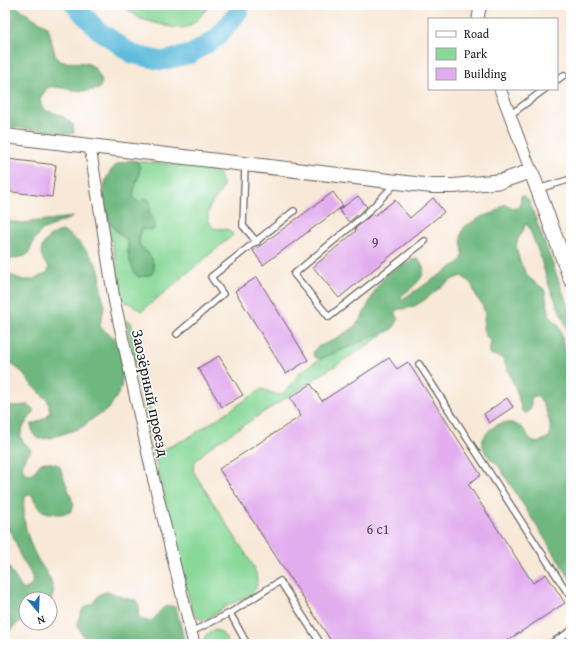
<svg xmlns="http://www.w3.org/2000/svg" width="576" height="649" viewBox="0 0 576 649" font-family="'Gentium Book Plus',serif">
<rect width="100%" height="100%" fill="#fff"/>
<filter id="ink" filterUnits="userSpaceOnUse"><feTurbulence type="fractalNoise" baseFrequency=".025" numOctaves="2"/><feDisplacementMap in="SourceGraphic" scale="8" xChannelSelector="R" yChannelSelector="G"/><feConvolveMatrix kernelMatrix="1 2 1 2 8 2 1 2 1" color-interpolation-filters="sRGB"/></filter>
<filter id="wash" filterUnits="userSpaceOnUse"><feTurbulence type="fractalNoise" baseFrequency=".012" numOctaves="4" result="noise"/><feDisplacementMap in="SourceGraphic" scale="16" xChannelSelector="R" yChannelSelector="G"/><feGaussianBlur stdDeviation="0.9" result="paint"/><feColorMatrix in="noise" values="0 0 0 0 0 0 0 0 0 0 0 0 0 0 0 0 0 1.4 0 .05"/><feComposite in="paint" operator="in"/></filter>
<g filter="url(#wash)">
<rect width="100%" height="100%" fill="#f8e8d7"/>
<!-- green -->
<g fill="#88d898" stroke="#527a5a">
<polygon points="121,5 210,5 197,20 190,26 181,28 171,27 141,19"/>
<path d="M135,161l75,7c5,3 12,8 13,14 3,13 -27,25 -10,46 8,2 16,-2 20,7l-91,76c-5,-2 -7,-5 -11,-7 -3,-2 -6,-1 -8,-4l-18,-92 5,14 6,9 12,11v12l15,21 3,1 3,-22c-11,-9 -13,-11 -7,-25l11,1v-12l-4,-5 2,-8c-4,-1 -9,-1 -13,-3 -15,-6 11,-29 -3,-41z"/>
<path d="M126,320l5,2 29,129 28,-13 74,-49c4,2 14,5 18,6l5,-3 6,-7 8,-12 13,-9 23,-13 60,-27 -3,5 -182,118 -15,14 -2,10 61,96c10,30 -7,28 -27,39 -8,4 -15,11 -24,14l-5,-2 -6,-7 -36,-148z"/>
<path d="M214,630c9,1 11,7 15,14h-28l5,-9z"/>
</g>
<!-- forest -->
<g fill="#6eb880" stroke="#456a4e">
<path d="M5,5h8l35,22 7,28 4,6c21,5 33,-7 43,21l-3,7c-11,3 -21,2 -32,0 -7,-1 -12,-3 -19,-2l-8,11c1,15 9,12 20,17 5,2 9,7 13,10l1,8 -5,1 -64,-8z"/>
<path d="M133,160l5,3c7,13 -15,36 2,39l4,-4 5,2 2,5 -2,8c3,6 10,10 4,17l-11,-1 -3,8v8l13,13 2,11 -2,5 -3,1 -11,2 -4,-5 -5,-14 -1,-16c-6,-8 -14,-12 -18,-21 -9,-17 -10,-45 8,-57 4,-2 10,-3 15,-4z"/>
<path d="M521,196h3l5,5 42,113v24l-23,-55 -9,-30 -11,-28h-4v4l-6,10 -2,8 4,15 8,15 16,12 6,27 8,8 4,11 1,11 8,10v224l-73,-115c-9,-7 -17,-13 -15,-26 8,-15 24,-22 39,-11 7,6 4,10 15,15l12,-6c5,-11 -4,-32 -12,-41l-6,1v11l-4,5h-3l-2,-2 -5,-19 -13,-31 -4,-4 -11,-3 2,-13 -6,-6 -2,-7 2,-15 -3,-9 -5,-6 -5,-13 -5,-5 -5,-4c-25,6 -38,35 -65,33l-1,4 2,7 -4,7 -5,3 -69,29 -5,-2 -2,-4 4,-6 15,-6 21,-13 8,-9 16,-32 11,-14 24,-13 5,-1c18,13 -5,29 -16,37v4l59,-38c8,-11 -4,-20 4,-35l19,-11 11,-3 9,-8h4l7,3h4l2,-3z"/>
<polygon points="73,217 42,230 34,240 29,253 25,256 12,259 5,258 5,221 22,223"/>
<path d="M62,231c13,5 33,26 37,40 2,6 1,12 2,19 0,4 2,8 3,12 1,6 -3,17 -4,24 4,6 9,7 14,12 8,9 10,41 6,52 -3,7 -8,12 -11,19l-14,8 -14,11 -31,10 -12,1 -4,-4 -3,-10 16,-8 3,-5 -2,-11 -23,-24 -3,-5 -9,-7 -8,-9v-85c19,12 24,12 43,1l1,-5c-16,-15 -5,-31 13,-36z"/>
<path d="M5,402l6,4 18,-1 5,5c-3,8 -19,22 -11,31 3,5 5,4 8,10 -6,7 -10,11 -8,20l6,4 5,-3 7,-9 6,-1 12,3 15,40c-1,2 -2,5 -3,6 -5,5 -26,3 -31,-2 -3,-4 -6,-10 -8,-14h-5c-5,6 -3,10 -3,17 0,15 5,29 11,42 6,14 26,32 15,47v-2h-24v20l-8,4 -13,11v-76l6,13 12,19c20,-6 3,-22 -2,-33 -3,-6 -4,-13 -7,-18 -2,-5 -6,-9 -9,-13z"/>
<path d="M106,592c11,1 19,8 30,8l3,6 -1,6 1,6c16,8 15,-2 24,-10 4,-3 9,-2 13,-1l9,37h-92l-10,-8 -5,-10v-6l5,-11 10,-6 7,-9z"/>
</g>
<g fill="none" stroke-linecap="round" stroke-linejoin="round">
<!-- river -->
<polyline stroke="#5dbbdc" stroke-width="19" points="74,5 97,29 132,54 162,61 191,54 217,38 239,11 240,5"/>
</g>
<g id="blocks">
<!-- building -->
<g fill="#e2adee">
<polygon points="8,159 56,165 52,197 5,191"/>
<polygon points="333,192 343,206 263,265 253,251"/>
<polygon points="358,196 367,207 349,222 339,210"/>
<polygon points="433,198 444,212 339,298 313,267 356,231 355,229 372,214 374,216 395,200 410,218"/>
<polygon points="257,277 308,360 286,374 235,291"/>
<polygon points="219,356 243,395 222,407 198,368"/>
<polygon points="389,358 397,369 408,362 481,475 468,484 533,583 546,574 565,603 502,644 333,644 219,469 301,416 290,398 311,384 322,401"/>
<polygon points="507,398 513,407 489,423 484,414"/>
</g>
</g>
</g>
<g filter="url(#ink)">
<use href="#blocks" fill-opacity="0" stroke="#69635d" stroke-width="1"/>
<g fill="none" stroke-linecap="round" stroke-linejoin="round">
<defs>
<g id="service">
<polyline points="557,80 564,75"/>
<polyline points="510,115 545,89"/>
<polyline points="245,165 243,226 257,242"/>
<polyline points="396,183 366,214 294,274 329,317 425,241"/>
<polyline points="538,189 571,179"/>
<polyline points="177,334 223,294 211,277 294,211"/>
<polyline points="419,364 571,598"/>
<polyline points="230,613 247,644"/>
<polyline points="191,632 230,613 280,581 321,644"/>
<polyline points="550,644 571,631"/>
</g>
<g id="minor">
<polyline points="478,19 479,12 481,5"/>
<polyline points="500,89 531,171"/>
<polyline points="90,147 114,299 154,481 194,644"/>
</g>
<polyline id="tertiary" points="5,136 432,186 454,186 502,181 531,171 571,280"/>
</defs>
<!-- service casing -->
<use href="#service" stroke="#69635d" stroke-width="8"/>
<!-- minor casing -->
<use href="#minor" stroke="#69635d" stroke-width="13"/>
<!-- tertiary casing -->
<use href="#tertiary" stroke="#69635d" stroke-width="16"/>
<!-- service -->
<use href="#service" stroke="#fff" stroke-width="5.5"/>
<!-- minor -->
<use href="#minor" stroke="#fff" stroke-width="11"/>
<!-- tertiary -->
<use href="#tertiary" stroke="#fff" stroke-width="14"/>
</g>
</g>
<g text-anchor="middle" stroke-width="3" stroke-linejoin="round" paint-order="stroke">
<!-- number labels -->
<g font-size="14" fill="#4e4050">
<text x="375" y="247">9</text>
<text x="378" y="534">6 с1</text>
</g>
<!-- street labels -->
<g font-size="16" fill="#1c1c1c" stroke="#fff">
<text transform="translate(151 393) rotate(78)" y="6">Заозёрный проезд</text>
</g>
</g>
<!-- margin -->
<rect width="576" height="649" fill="none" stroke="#fff" stroke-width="20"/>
<!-- legend -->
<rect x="428" y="18" width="130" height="72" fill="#ffffff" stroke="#a4a4a4"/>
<rect x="436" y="31" width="20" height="6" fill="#ffffff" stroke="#a4a4a4"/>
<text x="464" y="38" font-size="12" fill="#1c1c1c">Road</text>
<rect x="436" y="48" width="20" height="12" fill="#88d898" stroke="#a4a4a4"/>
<text x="464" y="58" font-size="12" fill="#1c1c1c">Park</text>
<rect x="436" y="68" width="20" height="12" fill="#e2adee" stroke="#a4a4a4"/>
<text x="464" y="78" font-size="12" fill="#1c1c1c">Building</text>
<!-- north arrow -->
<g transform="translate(38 611) rotate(161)"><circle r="19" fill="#ffffff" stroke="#a4a4a4"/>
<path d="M0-3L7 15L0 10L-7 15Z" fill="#1f6fb2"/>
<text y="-6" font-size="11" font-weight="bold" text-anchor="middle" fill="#1c1c1c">N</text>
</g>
</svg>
